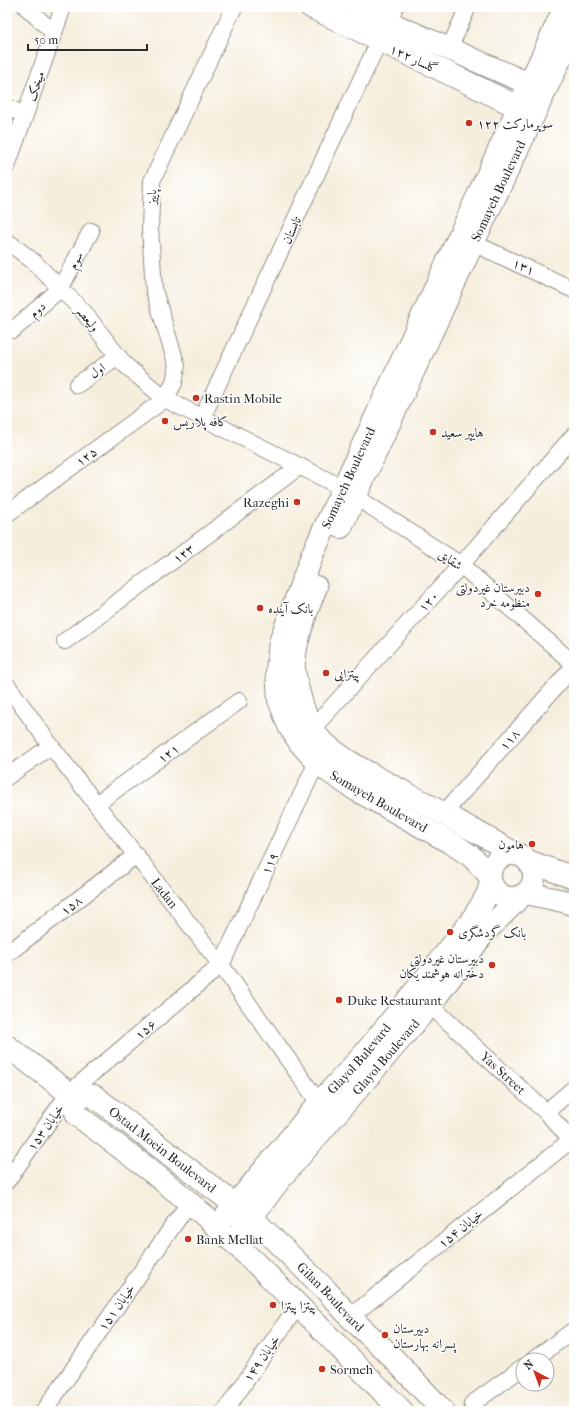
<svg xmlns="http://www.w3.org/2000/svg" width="581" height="1418" viewBox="0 0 581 1418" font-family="'IM FELL French Canon',Amiri,serif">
<rect width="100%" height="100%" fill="#fff"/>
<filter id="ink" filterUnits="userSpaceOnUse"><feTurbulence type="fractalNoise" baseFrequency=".025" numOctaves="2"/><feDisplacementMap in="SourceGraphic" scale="8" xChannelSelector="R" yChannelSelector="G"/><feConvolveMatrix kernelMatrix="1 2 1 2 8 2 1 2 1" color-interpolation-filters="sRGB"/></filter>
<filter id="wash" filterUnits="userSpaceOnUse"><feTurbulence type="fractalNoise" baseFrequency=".012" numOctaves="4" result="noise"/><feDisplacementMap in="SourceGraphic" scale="16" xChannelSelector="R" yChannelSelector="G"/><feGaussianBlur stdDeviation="0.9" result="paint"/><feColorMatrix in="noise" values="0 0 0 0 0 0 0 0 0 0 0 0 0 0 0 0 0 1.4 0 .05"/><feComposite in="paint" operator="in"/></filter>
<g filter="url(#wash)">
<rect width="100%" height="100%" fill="#f6eedd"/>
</g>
<g filter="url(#ink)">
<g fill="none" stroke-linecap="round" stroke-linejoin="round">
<defs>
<g id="minor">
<polyline points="26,7 54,33"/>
<polyline points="449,49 468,7"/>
<polyline points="7,107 25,115"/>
<polyline points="7,166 63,7"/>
<polyline points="7,241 34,262 83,311 124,364 165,399 343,488"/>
<polyline points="473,243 574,290"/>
<polyline points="13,330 60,289 91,231"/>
<polyline points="77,385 118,356"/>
<polyline points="202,418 395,7"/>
<polyline points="356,497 461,565 574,664"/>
<polyline points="7,514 165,399 174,383 177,366 154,290 150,227 152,181 234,7"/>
<polyline points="65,641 300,466"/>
<path id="s1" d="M7,685l44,61 170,219 98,138"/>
<polyline points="312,729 461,565 574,435"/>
<polyline points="7,777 51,746"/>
<polyline points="96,804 239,701"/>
<polyline points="444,813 574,666"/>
<polyline points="7,954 136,855"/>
<path id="s2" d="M430,1005l116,107 28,31"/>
<polyline points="546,1112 574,1088"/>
<polyline points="7,1181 69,1093 221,965 317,762"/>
<polyline points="350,1317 571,1140"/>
<polyline points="533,1360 574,1330"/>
<polyline points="472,1404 523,1367"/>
<polyline points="44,1411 189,1203"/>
<polyline points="225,1411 298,1305"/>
</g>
<g id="secondary">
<polyline points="311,7 518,107"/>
<polyline points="357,7 388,22 529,84"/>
<path id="s3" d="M7,1046l62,47 25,3 158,122 74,72 24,27 41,39 52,55"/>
<path d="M69,1093l8,22c38,29 77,57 113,88 75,65 142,138 212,208"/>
<path id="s4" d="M226,1216l93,-113 45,-49 82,-101 23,-29 13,-20 5,-9 4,-12"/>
<path id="s5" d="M243,1228l38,-50 149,-173 54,-72 36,-36"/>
</g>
<g id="primary">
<path id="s6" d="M341,527l132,-284 101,-213"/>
<path d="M316,587c-8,20 -23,60 -22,81 1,14 5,26 9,39 4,12 9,26 19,34 23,21 52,35 80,50 38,20 76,42 114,63"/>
<circle cx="512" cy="876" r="22"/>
<polyline points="528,861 574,878"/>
<path id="s7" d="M490,876l-19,-20 -18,-12 -95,-53 -30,-20 -11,-9 -17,-19 -11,-17 -10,-26 -2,-30 3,-28 33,-89 252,-546"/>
<polyline points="526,893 563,901 574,905"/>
</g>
</defs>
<!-- minor casing -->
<use href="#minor" stroke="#908c84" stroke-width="18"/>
<!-- secondary casing -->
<use href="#secondary" stroke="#908c84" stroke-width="24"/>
<!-- primary casing -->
<use href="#primary" stroke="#908c84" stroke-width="24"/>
<!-- minor -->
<use href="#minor" stroke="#fff" stroke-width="16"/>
<!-- secondary -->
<use href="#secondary" stroke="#fff" stroke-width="22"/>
<!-- primary -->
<use href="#primary" stroke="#fff" stroke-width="22"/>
</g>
</g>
<!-- markers -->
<g fill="#c8321e" stroke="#fff" stroke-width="1.5">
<circle cx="469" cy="123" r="4"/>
<circle cx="196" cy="398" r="4"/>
<circle cx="165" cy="421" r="4"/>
<circle cx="433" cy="432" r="4"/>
<circle cx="297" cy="502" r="4"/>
<circle cx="538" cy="594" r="4"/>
<circle cx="260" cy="608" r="4"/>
<circle cx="326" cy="673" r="4"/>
<circle cx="532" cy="844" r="4"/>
<circle cx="450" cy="932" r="4"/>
<circle cx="492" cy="965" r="4"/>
<circle cx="339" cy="1000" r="4"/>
<circle cx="188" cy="1239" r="4"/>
<circle cx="273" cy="1305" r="4"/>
<circle cx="385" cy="1335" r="4"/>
<circle cx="322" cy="1369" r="4"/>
</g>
<g text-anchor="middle" stroke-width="3" stroke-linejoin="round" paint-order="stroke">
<!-- street labels -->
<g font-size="13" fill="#2b2b2b" stroke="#fff">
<text transform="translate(414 58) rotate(25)" y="5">گلسار ۱۲۲</text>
<text transform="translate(35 86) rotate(-71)" y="5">میخک</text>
<text dy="5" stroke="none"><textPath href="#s6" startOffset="371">Somayeh Boulevard</textPath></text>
<text transform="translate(151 197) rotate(-88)" y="5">پاییز</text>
<text transform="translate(291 230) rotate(-65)" y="5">تابستان</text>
<text transform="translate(75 260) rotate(-62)" y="5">سوم</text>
<text transform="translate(524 266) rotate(25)" y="5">۱۳۱</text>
<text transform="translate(37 309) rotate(-42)" y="5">دوم</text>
<text transform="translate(88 318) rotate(50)" y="5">ولیعصر</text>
<text transform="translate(97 370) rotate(-35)" y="5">اول</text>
<text transform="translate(86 456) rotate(-36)" y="5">۱۲۵</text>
<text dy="5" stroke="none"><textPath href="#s7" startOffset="518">Somayeh Boulevard</textPath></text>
<text transform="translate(183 553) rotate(-37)" y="5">۱۲۳</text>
<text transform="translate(451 559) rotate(35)" y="5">شقایق</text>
<text transform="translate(428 601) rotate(-48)" y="5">۱۲۰</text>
<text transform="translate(509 739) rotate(-49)" y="5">۱۱۸</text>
<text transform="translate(168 753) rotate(-36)" y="5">۱۲۱</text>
<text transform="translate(379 801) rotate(30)" y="5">Somayeh Boulevard</text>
<text transform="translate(269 863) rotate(-65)" y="5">۱۱۹</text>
<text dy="5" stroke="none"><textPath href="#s1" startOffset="261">Ladan</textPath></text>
<text transform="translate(71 905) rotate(-38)" y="5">۱۵۸</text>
<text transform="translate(145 1029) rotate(-40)" y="5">۱۵۶</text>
<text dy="5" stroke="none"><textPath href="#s5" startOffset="223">Glayol Boulevard</textPath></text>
<text dy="5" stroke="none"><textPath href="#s4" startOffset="206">Glayol Bulevard</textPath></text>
<text dy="5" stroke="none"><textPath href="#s2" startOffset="100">Yas Street</textPath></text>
<text transform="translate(45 1127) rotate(-55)" y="5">خیابان ۱۵۳</text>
<text dy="5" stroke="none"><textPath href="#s3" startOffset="190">Ostad Moein Boulevard</textPath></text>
<text transform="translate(460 1228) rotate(-39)" y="5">خیابان ۱۵۴</text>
<text dy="5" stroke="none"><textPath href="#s3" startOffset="414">Gilan Boulevard</textPath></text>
<text transform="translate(116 1307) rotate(-55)" y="5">خیابان ۱۵۱</text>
<text transform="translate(261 1358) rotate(-55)" y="5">خیابان ۱۴۹</text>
</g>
<!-- poi labels -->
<g font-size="13" fill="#2b2b2b" stroke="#fff" text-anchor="start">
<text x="477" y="128">سوپرمارکت ۱۲۲</text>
<text x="204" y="403">Rastin Mobile</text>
<text x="173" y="426">کافه پلاریس</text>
<text x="441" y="437">هایپر سعید</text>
<text x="289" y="507" text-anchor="end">Razeghi</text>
<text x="530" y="592" text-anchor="end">دبیرستان غیردولتی<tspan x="530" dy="15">منظومه خرد</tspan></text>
<text x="268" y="613">بانک آینده</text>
<text x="334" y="678">پیتزایی</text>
<text x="524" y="849" text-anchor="end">هامون</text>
<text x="458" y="937">بانک گردشگری</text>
<text x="484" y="963" text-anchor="end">دبیرستان غیردولتی<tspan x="484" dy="15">دخترانه هوشمند یکان</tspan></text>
<text x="347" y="1005">Duke Restaurant</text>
<text x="196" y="1244">Bank Mellat</text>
<text x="281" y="1310">پیتزا پیتزا</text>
<text x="393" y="1333">دبیرستان<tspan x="393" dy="15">پسرانه بهارستان</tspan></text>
<text x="330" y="1374">Sormeh</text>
</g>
</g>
<!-- margin -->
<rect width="581" height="1418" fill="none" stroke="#fff" stroke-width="24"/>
<!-- north arrow -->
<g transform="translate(535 1372) rotate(319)"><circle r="19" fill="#ffffff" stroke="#aaaaaa"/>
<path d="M0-3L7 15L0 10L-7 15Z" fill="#c8321e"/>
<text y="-6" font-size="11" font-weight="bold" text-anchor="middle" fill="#2b2b2b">N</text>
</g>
<!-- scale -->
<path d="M28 44v6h119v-6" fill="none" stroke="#2b2b2b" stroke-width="2"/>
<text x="34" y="44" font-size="12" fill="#2b2b2b" stroke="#ffffff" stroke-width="3" paint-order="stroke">50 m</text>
</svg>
